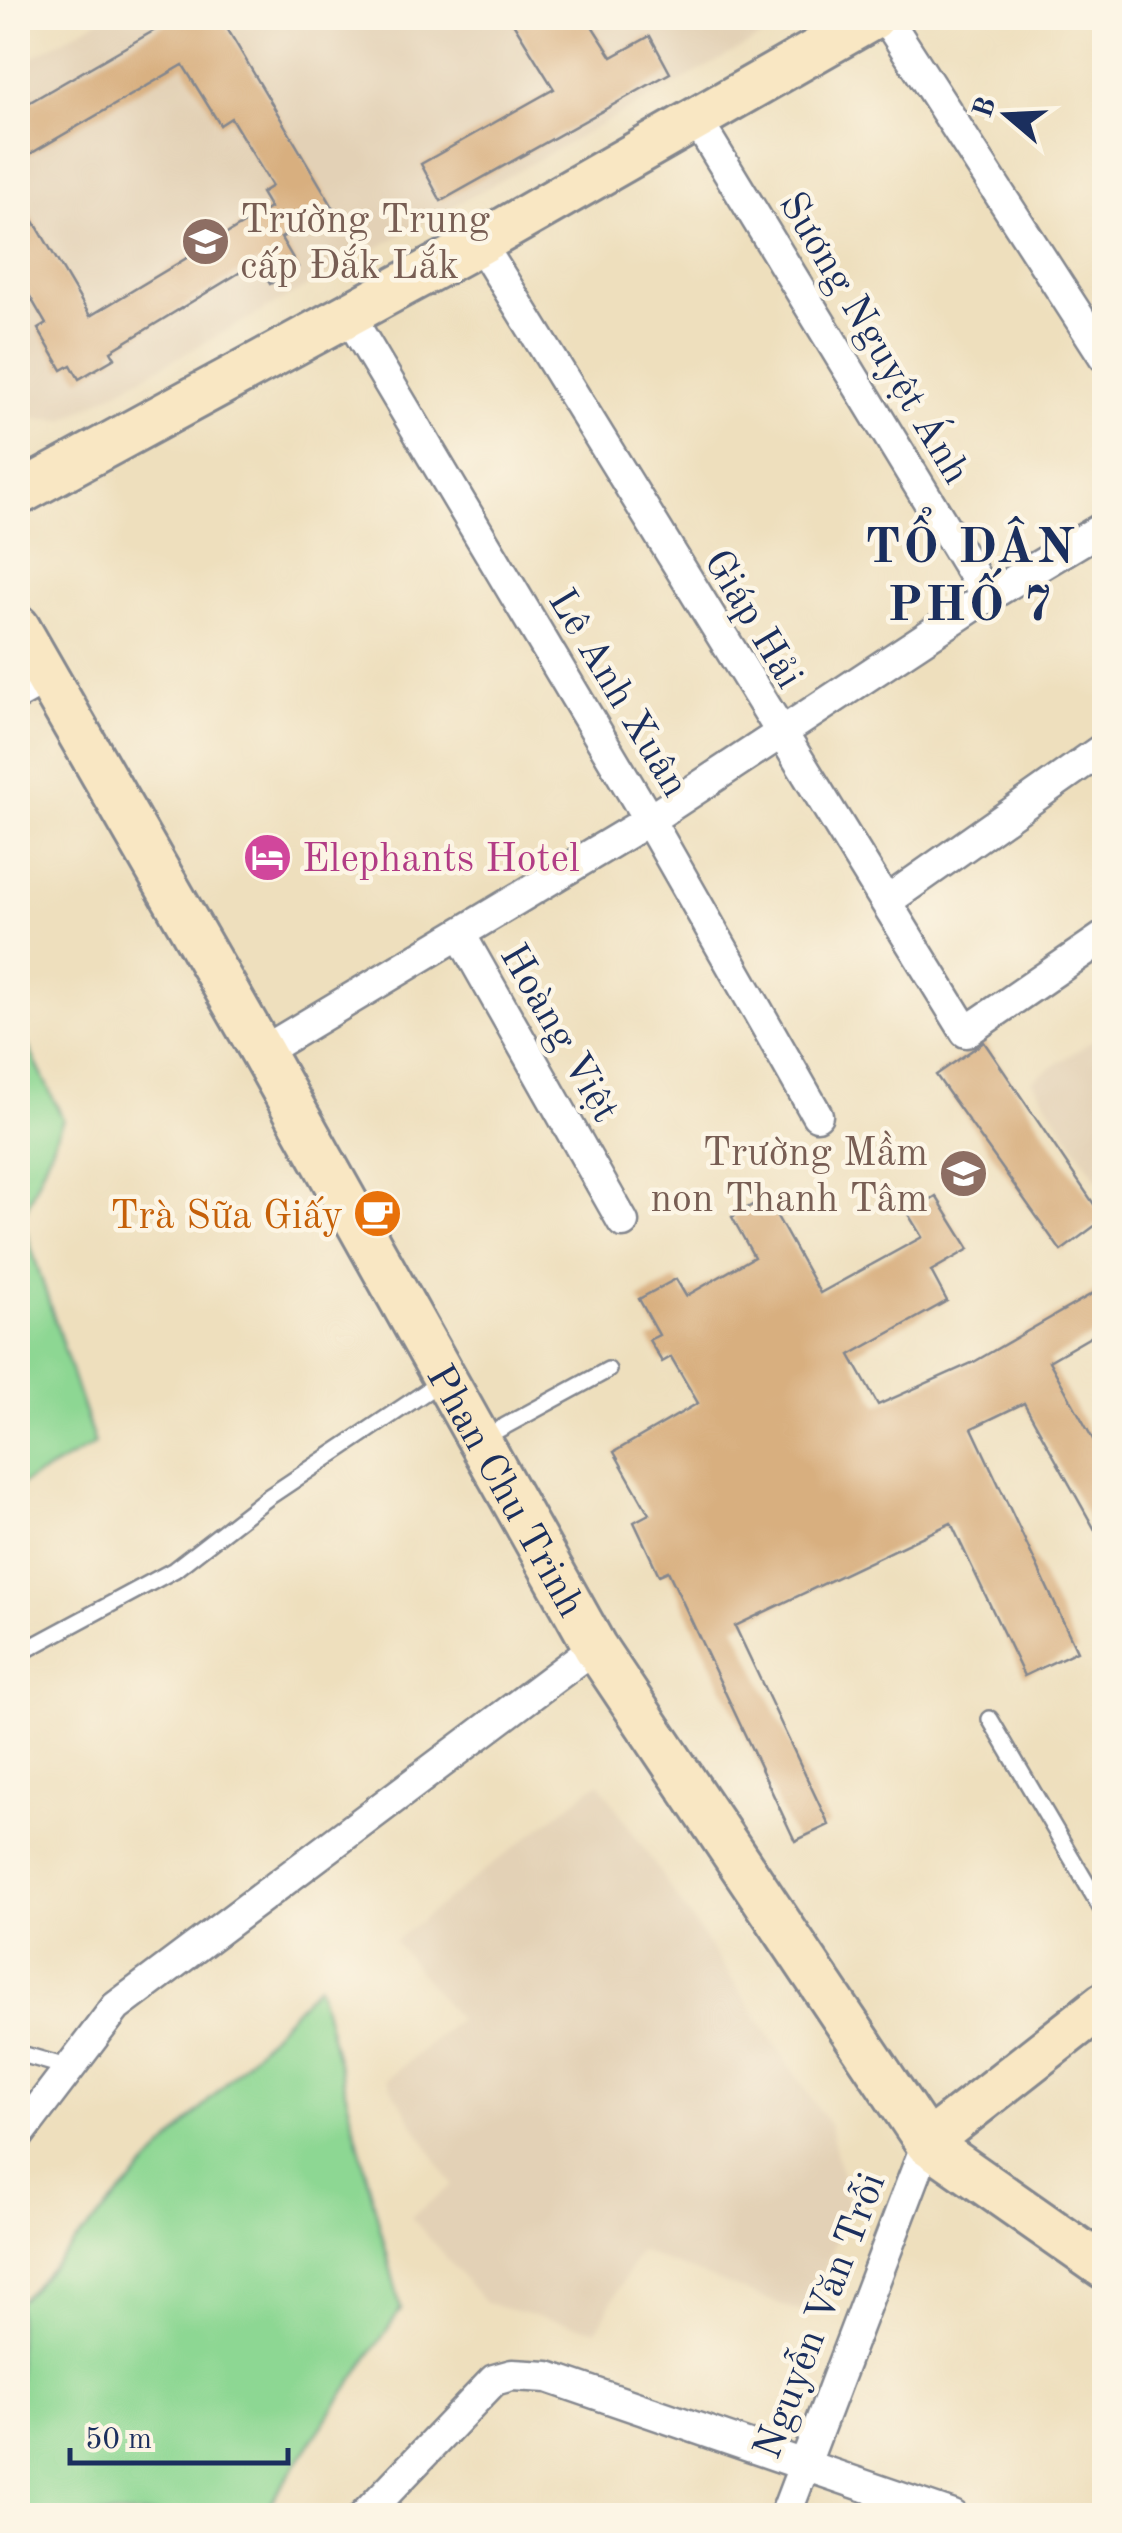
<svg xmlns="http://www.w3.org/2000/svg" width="1122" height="2533" viewBox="0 0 1122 2533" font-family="'Old Standard TT',serif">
<rect width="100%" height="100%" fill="#fcf5e5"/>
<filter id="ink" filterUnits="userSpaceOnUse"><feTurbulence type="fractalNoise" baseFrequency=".01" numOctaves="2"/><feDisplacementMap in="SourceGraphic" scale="20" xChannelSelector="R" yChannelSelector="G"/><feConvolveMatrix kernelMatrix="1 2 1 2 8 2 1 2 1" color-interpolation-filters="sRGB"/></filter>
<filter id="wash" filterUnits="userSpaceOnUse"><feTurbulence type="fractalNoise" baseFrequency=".0048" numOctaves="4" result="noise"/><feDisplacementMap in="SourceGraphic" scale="40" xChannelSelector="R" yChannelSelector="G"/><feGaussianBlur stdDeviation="2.25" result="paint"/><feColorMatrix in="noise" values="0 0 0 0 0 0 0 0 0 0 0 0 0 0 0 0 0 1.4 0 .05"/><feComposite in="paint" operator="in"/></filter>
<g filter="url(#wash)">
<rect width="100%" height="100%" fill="#eedfbd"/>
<!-- built -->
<g fill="#e3d1b6">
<polygon points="102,18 796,18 64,420 18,418 18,65"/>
<polygon points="1104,1033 1104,1190 1032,1080"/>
<polygon points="599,1782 829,2124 849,2202 809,2315 639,2251 597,2330 486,2304 411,2217 452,2185 386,2080 458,2019 394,1941"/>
</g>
<!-- green -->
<g fill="#8dd793" stroke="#548378" stroke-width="2.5">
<polygon points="18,1025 63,1119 22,1219 95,1444 18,1486"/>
<polygon points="318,1985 401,2309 262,2515 18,2515 18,2303"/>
</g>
<g id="blocks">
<!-- building -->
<g fill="#d8af7f">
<polygon points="176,18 221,18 333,207 281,238 298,267 270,284 257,262 111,351 115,358 79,379 71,365 62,370 38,329 46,324 18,276 18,194 90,316 270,208 261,193 272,186 231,118 220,125 183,65 18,161 18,109"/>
<polygon points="510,18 587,18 612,57 650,36 670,73 441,201 421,164 554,89"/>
<polygon points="984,1042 1104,1219 1061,1251 936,1075"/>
<polygon points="936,1196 969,1249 931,1271 947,1301 850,1355 878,1405 974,1362 1104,1287 1104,1329 1049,1361 1104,1459 1104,1546 1024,1403 972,1428 1077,1651 1024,1676 951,1523 735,1626 829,1825 795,1841 668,1571 659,1575 634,1522 649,1514 614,1452 698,1403 671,1357 662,1362 649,1340 659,1335 639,1299 676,1279 686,1296 754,1257 732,1217 766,1197 820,1293 922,1237 908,1214"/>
</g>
</g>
</g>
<g filter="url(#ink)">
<use href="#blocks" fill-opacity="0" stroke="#84878e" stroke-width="2.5"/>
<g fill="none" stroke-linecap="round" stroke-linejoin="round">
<defs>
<g id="lane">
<polyline points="483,1438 608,1370"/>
<polyline points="18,1654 174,1570 267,1498 442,1381"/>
<polyline points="990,1719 1104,1913"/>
<polyline points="18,2053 70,2068"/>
</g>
<g id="street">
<polyline points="886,18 1104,356"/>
<polyline points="696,119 987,597"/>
<polyline points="480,243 966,1032 1104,937"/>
<polyline points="348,314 649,820 817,1115"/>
<polyline points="18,694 48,677"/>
<polyline points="887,901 1104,748"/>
<polyline points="460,934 623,1222"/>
<polyline points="262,1052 649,820 987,597 1104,527"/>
<polyline points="18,2136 116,2007 595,1647"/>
<polyline points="364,2516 494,2380 512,2375 548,2377 953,2516"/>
<polyline points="785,2516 927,2143"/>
</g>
<g id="secondary">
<polyline points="18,494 480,243 873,18"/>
<path id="s1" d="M18,627l244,425 333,595 332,496 177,124"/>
<polyline points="927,2143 1104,2004"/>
</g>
</defs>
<!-- lane casing -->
<use href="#lane" stroke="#84878e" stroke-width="20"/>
<!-- street casing -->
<use href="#street" stroke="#84878e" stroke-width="35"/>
<!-- secondary casing -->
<use href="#secondary" stroke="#84878e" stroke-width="48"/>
<!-- lane -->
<use href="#lane" stroke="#fff" stroke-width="15"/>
<!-- street -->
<use href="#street" stroke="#fff" stroke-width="30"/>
<!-- secondary -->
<use href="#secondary" stroke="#f9e7c3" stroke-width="42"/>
</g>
</g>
<!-- icons -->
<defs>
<symbol id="school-disc" viewBox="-11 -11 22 22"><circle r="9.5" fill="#8d6e63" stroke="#fcf5e5"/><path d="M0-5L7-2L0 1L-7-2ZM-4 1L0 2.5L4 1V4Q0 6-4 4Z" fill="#fff"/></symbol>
<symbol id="hotel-disc" viewBox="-11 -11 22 22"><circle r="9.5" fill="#d1479c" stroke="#fcf5e5"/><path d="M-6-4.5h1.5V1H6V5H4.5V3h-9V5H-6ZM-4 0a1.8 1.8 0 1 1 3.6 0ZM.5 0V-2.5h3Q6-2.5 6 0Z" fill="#fff"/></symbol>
<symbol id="cafe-disc" viewBox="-11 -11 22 22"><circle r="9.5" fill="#e8710a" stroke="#fcf5e5"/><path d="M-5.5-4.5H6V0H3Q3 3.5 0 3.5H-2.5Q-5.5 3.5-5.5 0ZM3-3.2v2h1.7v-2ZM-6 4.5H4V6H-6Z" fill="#fff"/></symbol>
</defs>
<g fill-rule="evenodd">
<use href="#school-disc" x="178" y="214" width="55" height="55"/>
<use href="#hotel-disc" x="240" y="830" width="55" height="55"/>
<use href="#school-disc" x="936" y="1146" width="55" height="55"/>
<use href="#cafe-disc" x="350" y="1186" width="55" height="55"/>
</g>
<g text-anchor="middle" stroke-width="9" stroke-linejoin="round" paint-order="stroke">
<!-- education labels -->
<g font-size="40" fill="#785e54" stroke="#fcf5e5" text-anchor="start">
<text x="240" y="232">Trường Trung<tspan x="240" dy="46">cấp Đắk Lắk</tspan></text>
<text x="928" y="1165" text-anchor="end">Trường Mầm<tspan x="928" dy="46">non Thanh Tâm</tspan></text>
</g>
<!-- street labels -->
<g font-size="40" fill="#1b2f5e" stroke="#fcf5e5">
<text transform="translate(876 337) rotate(59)" y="14">Sương Nguyệt Ánh</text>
<text transform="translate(755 618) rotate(59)" y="14">Giáp Hải</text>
<text transform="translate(620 692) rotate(59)" y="14">Lê Anh Xuân</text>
<text transform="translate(561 1032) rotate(60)" y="14">Hoàng Việt</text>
<text dy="14" stroke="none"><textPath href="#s1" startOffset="992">Phan Chu Trinh</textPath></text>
<text transform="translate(818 2315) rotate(-69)" y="14">Nguyễn Văn Trỗi</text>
</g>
<!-- hotel labels -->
<g font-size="40" fill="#b23c85" stroke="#fcf5e5" text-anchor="start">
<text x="302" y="871">Elephants Hotel</text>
</g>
<!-- food labels -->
<g font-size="40" fill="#c56008" stroke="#fcf5e5" text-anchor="end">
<text x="343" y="1228">Trà Sữa Giấy</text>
</g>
<!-- district labels -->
<g font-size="50" font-weight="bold" letter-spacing="2.5" fill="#1b2f5e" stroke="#fcf5e5">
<text x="971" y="562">TỔ DÂN<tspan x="971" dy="58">PHỐ 7</tspan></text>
</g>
</g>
<!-- margin -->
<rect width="1122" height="2533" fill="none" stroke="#fcf5e5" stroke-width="60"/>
<!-- north arrow -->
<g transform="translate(1007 115) rotate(289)" stroke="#fcf5e5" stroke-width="8" paint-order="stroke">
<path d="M0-8L18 38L0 25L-18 38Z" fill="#1b2f5e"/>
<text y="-15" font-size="28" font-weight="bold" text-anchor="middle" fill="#1b2f5e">B</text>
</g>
<!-- scale -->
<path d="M70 2448v15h218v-15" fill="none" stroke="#1b2f5e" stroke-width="5"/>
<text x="85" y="2448" font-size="30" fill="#1b2f5e" stroke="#fcf5e5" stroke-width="8" paint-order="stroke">50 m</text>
</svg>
